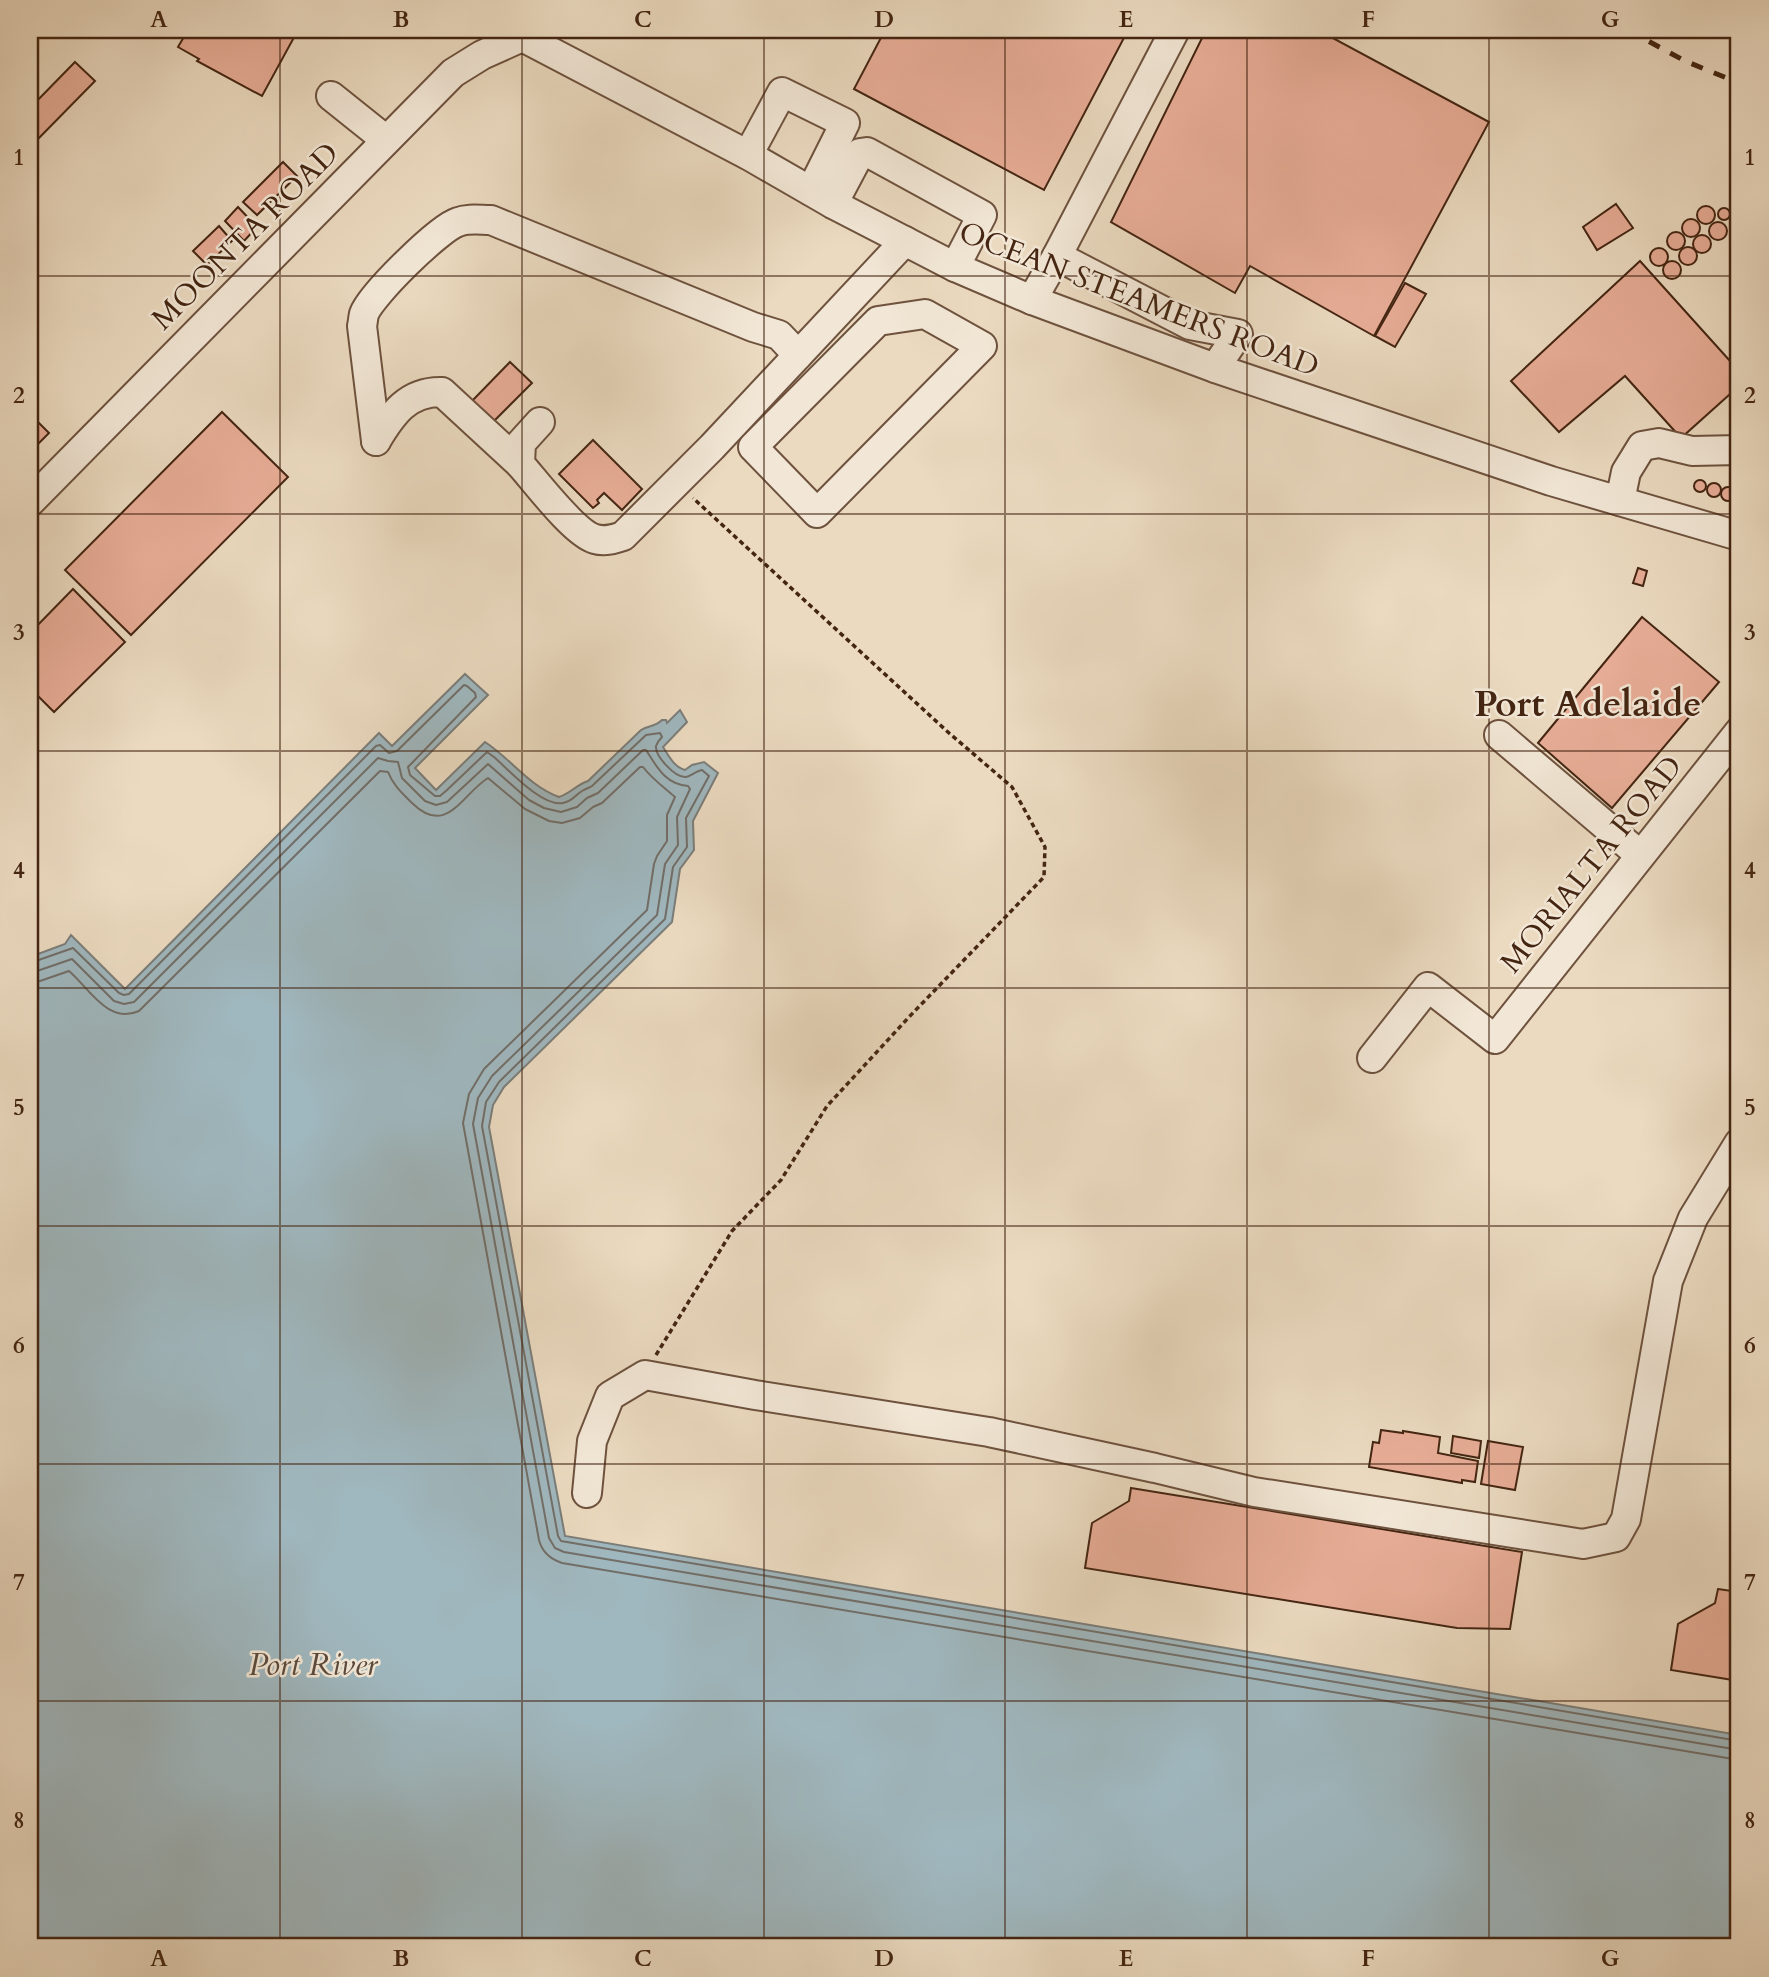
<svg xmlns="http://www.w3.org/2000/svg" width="1769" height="1977" viewBox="0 0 1769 1977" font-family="Cardo,serif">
<rect width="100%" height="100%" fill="#ebdac0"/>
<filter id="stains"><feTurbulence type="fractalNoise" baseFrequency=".00286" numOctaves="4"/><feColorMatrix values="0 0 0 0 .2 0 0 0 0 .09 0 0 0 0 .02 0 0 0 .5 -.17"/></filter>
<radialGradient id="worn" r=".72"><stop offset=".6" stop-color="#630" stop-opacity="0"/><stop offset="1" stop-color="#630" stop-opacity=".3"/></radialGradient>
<!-- water -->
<path fill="#9fb7be" stroke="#7b7d79" stroke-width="2" d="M465,674l23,21 -73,73 21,22 49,-48c26,17 44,44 74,55 12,-4 17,-12 29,-16l53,-51c8,-5 14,-3 21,-10h4l1,3 13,-13 7,12 -24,25c6,9 11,20 22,23l7,-5 12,-3 14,11 -25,48 1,29 -14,19 -8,53 -168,165 -11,18 -4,22 76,409 1174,199v212h-1709v-990l35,-13 6,-9 54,54 254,-256 13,13z"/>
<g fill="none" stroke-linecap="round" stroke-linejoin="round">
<!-- shore -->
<g stroke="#726e68" stroke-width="2">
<path d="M30,963l43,-15 46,45 5,2 5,-1 247,-248 4,-1 9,8 8,-2 67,-66 3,1 8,7 1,4 -68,70 2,8 25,21h5l7,-6 40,-38 7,5c15,13 48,50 69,46 10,-2 11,-7 19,-12 3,-2 7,-3 10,-5l54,-51 14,-2 2,4c-2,2 -5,6 -6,9 -1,10 19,32 30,31 5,-1 10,-6 16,-7l7,6 -23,42 1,29 -14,20 -8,52 -166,163 -13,20 -4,24 76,410 3,5 1178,200"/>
<path d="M30,972l7,-1 35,-12 42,42 10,3 10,-2 244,-244 10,3 10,1 4,16 23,23 11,4 11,-3 41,-38 41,36 15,8 17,4 16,-5 10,-9 11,-5 45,-43h3c11,17 19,34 42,36l2,3 -13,28 1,28 -13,19 -8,51 -165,161 -14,22 -5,26 76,414 6,10 9,4 1175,198"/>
<path d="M30,982l10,-1 29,-10c20,17 39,54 70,40l241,-240 8,1c5,13 14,21 24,31 35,34 49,-8 76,-25l37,31 24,12 13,2 18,-5 13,-11 9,-4 38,-36h3c10,13 21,20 32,30l-8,18v26l-10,15 -3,8 -7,46 -163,159 -15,25 -6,29 76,417c3,12 11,19 23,23l1177,197"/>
</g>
</g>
<!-- building -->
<g fill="#e8ad97" stroke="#442512" stroke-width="2">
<polygon points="188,30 298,30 262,96 197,61 199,59 178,47"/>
<polygon points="885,30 1118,30 1126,34 1044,190 854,89"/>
<polygon points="1206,30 1318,30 1489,122 1374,336 1250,266 1235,293 1111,222"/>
<polygon points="75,62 95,81 36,141 30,135 30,108"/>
<polygon points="283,162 297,176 257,215 243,202"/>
<polygon points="1616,204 1633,228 1597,250 1583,227"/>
<circle cx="1706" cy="215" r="9"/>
<polygon points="238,207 257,227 244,241 225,221"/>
<circle cx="1724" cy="214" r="6"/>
<circle cx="1691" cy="228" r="9"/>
<circle cx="1718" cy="231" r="9"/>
<polygon points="219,226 232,241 207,265 193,251"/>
<circle cx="1676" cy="241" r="9"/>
<circle cx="1702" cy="244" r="9"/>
<circle cx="1688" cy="256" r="9"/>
<circle cx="1659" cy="257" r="9"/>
<polygon points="1640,261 1739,371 1739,386 1681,438 1625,376 1559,432 1511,381"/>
<circle cx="1672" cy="270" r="9"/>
<polygon points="1405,283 1426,294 1395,347 1375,336"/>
<polygon points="510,362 532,383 493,422 472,401"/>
<polygon points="222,412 288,477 131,635 65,570"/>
<polygon points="30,414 49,433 30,452"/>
<polygon points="593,440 642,489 622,510 604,493 597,500 599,503 593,508 559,474"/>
<circle cx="1700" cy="486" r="6"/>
<circle cx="1714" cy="490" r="7"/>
<circle cx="1728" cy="494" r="7"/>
<polygon points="1638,568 1647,571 1643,586 1633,583"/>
<polygon points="73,589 125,642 54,712 30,688 30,633"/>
<polygon points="1642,617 1719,682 1612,808 1538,743"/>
<polygon points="1381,1430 1403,1433 1403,1431 1440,1437 1438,1453 1478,1461 1475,1482 1462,1480 1462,1483 1369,1467 1373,1442 1379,1443"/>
<polygon points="1453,1436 1481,1441 1479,1458 1451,1453"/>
<polygon points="1488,1441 1523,1447 1515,1490 1481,1484"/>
<polygon points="1131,1488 1522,1552 1510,1629 1457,1628 1085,1568 1092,1523 1129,1501"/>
<polygon points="1718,1589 1739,1592 1739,1681 1671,1670 1678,1624 1715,1603"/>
</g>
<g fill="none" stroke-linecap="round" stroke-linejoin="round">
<defs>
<g id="minor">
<polyline points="509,30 748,155 833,204 955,267 1032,300 1215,368 1551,481 1739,536"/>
<polyline points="331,96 386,140"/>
<polyline points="748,155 782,92 845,123 811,191"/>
<polyline points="833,204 860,153 867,152 982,215 955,267"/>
<polyline points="1057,256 1190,325 1238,334 1215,368"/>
<polyline points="1032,300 1057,256 1175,30"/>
<polygon points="925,314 982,346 817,513 753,447 878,321"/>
<path d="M540,422l-19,21 -1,21c16,18 54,69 75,75 10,3 19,0 28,-3l89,-89 193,-206"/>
<path d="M376,441l-14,-115c1,-4 1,-8 2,-12 7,-19 75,-86 94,-92 10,-4 22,-2 33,-2l262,107 26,8 19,20"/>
<path d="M376,441c16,-27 32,-50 66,-49l78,72"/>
<polyline points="1620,501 1626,472 1642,446 1659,443 1692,451 1739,450"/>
<polyline points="30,502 453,73 482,55 522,37"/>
<polyline points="1499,735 1640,855"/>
<polyline points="1372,1058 1428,987 1495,1039 1739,732"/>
<polyline points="587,1493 592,1441 610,1396 645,1375 755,1395 989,1432 1155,1468 1254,1492 1583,1544 1616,1537 1626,1519 1668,1281 1693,1218 1739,1143"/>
</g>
</defs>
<!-- minor casing -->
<use href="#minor" stroke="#6e523e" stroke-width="32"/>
<!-- path -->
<polyline stroke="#442512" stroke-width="3.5" stroke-dasharray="5 3.5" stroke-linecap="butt" points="656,1355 732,1231 781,1180 827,1106 909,1017 1044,877 1045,847 1012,787 949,733 693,498"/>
<!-- minor -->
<use href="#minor" stroke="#f2e7d6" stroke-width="28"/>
<!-- rail -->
<polyline stroke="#442512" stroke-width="5" stroke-dasharray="12 12" stroke-linecap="butt" points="1628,30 1685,61 1739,83"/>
</g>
<!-- grid -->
<path fill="none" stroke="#442512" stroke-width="2" stroke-opacity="0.55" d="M280,30v1917M522,30v1917M764,30v1917M1005,30v1917M1247,30v1917M1489,30v1917M30,276h1709M30,514h1709M30,751h1709M30,988h1709M30,1226h1709M30,1464h1709M30,1701h1709"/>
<g text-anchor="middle" stroke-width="5" stroke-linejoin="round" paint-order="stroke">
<!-- street labels -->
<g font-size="30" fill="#442512" stroke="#f2e7d6">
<text transform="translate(245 236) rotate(-45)" y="10">MOONTA ROAD</text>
<text transform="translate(1139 299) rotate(21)" y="10">OCEAN STEAMERS ROAD</text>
<text transform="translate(1591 864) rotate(-51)" y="10">MORIALTA ROAD</text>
</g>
<!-- water labels -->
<g font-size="32" font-style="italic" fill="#5b4a3d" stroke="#f2e7d6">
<text x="313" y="1675">Port River</text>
</g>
<!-- district labels -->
<g font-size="37" font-weight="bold" fill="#442512" stroke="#f2e7d6">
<text x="1588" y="716">Port Adelaide</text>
</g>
</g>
<!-- margin -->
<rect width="1769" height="1977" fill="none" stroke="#ebdac0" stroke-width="77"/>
<rect x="38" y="38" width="1692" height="1900" fill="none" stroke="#442512" stroke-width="2.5"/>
<g font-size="23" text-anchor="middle" font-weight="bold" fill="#442512">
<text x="159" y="27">A</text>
<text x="401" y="27">B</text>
<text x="643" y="27">C</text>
<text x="884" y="27">D</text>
<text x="1126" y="27">E</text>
<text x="1368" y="27">F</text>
<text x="1610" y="27">G</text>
<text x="19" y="165">1</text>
<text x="1750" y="165">1</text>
<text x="19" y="403">2</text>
<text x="1750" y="403">2</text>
<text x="19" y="640">3</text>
<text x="1750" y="640">3</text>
<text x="19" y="878">4</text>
<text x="1750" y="878">4</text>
<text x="19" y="1115">5</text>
<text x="1750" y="1115">5</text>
<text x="19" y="1353">6</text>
<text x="1750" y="1353">6</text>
<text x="19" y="1590">7</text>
<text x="1750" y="1590">7</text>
<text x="19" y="1828">8</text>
<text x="1750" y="1828">8</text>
<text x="159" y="1966">A</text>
<text x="401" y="1966">B</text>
<text x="643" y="1966">C</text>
<text x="884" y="1966">D</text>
<text x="1126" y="1966">E</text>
<text x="1368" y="1966">F</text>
<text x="1610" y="1966">G</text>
</g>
<rect width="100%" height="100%" filter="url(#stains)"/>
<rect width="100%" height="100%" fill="url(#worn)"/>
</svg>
